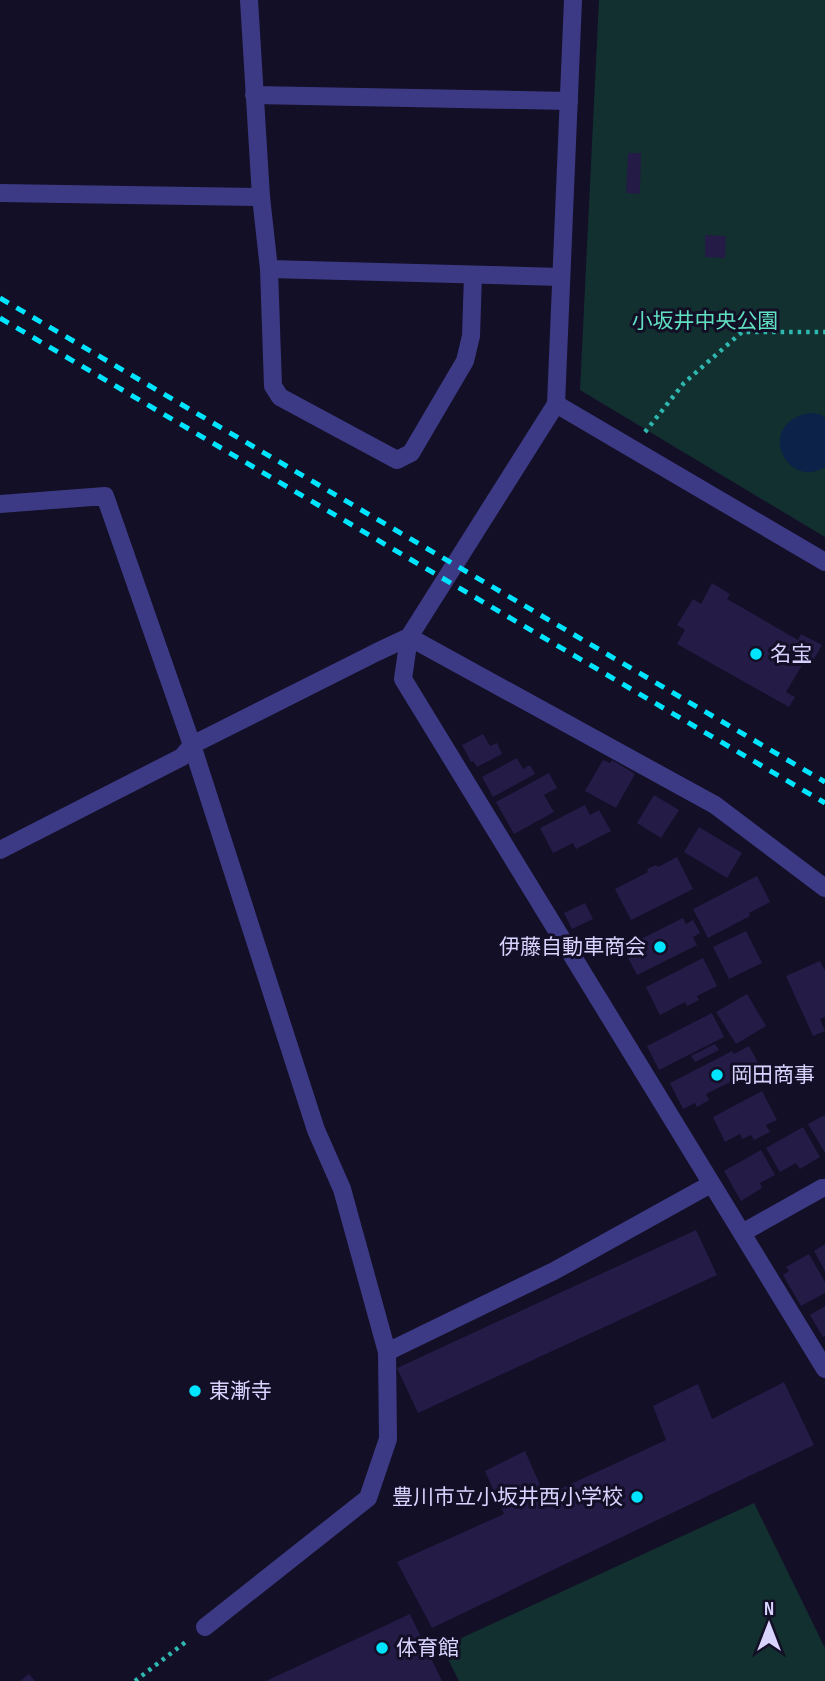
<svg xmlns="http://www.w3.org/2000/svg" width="825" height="1681" viewBox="0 0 825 1681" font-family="'Sofia Sans Condensed','Noto Sans JP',sans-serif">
<rect width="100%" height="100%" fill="#130f26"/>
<!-- green -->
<g fill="#12302f">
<polygon points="599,0 825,0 825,537 580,390"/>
<polygon points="754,1503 825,1648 825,1681 459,1681 442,1647"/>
</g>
<!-- water -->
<path fill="#0c2248" d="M809,413l11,1 5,4v49c-38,24 -71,-43 -16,-54z"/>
<!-- building -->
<g fill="#241b47">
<polygon points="628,153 641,153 640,194 626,193"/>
<polygon points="705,235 726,236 725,258 705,257"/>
<polygon points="712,583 730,594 727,599 798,640 801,634 822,645 810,666 804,662 786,692 795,697 789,707 677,644 685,630 677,625 693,599 701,604"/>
<polygon points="483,734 490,746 497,743 502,754 477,767 473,761 471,762 462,745"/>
<polygon points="517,758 523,769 530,765 535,774 493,797 482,777"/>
<polygon points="603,760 610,763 612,760 635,774 616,808 585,791"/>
<polygon points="549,773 557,788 544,795 554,812 514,834 496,802"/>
<polygon points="654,795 679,810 661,838 637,823"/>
<polygon points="585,805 590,815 599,810 611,831 576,849 573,843 553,853 540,828"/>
<polygon points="699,827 742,853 727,878 684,852"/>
<polygon points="677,857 693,889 631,920 615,889 648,872 647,869 656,865 658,867"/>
<polygon points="757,876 770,902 749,913 750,916 708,938 693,909"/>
<polygon points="585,903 593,919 572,929 564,913"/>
<polygon points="683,918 686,924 693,920 700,933 693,937 697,945 637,975 623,948"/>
<polygon points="746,931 762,963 729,979 713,947"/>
<polygon points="703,958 717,986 697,996 699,1000 687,1006 685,1002 660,1015 646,987"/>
<polygon points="820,961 825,971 825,1017 820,1019 825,1031 813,1036 786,976"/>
<polygon points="747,994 766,1026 736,1044 716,1012"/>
<polygon points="712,1013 724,1037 659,1070 647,1046"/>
<polygon points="715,1044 719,1050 695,1062 691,1056"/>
<polygon points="749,1046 761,1068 731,1084 730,1082 706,1094 709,1100 697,1107 695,1103 683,1109 670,1083 732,1051 734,1054"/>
<polygon points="762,1091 777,1120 766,1125 770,1132 754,1140 751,1135 742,1139 740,1134 725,1142 713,1117"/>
<polygon points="825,1115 825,1153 808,1124"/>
<polygon points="803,1127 820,1157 800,1169 796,1163 780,1172 766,1148"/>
<polygon points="761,1150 775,1175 760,1183 762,1188 741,1201 724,1171"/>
<polygon points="696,1230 717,1275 418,1413 397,1368"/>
<polygon points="825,1244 825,1271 814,1251"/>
<polygon points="809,1254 825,1282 825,1293 801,1306 783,1275 789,1271 786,1267"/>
<polygon points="825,1306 825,1336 823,1337 810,1315"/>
<polygon points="784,1382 814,1445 432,1628 397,1562 504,1514 485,1471 525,1451 545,1496 666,1440 653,1406 698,1384 712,1419"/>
<polygon points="410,1614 442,1681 266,1681"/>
<polygon points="29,1674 35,1681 20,1681"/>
</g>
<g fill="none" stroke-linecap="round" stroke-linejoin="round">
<!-- path -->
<g stroke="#2fb8b0" stroke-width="4.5" stroke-dasharray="3.5 5" stroke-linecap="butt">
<polyline points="645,432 684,383 742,332 825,332"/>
<polyline points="135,1681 187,1641"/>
</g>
<!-- minor -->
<g stroke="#3d3a85" stroke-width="18">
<polyline points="249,0 261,197 269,269 273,386 280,397 397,460 411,453 465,361 471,336 473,275"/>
<polyline points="573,0 556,404 409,637 403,679 825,1369"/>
<polyline points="254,95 569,101"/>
<polyline points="0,193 261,197"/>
<polyline points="269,269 561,277"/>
<polyline points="556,404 825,562"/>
<polyline points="0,504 105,496 192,745 316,1130 342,1189 387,1352 388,1439 368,1498 205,1627"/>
<polyline points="0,850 182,757 192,745 377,652 409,637 715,805 825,888"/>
<polyline points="742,1233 822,1188 825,1188"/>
<polyline points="387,1352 554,1271 711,1184"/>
</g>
<!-- rail -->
<g stroke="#00e5ff" stroke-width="5" stroke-dasharray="10 9" stroke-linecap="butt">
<polyline points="0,298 825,782"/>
<polyline points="0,318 825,803"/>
</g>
</g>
<!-- markers -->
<g fill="#00e5ff" stroke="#130f26" stroke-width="2.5">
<circle cx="756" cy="654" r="7"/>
<circle cx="660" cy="947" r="7"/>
<circle cx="717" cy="1075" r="7"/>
<circle cx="195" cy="1391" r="7"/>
<circle cx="637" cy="1497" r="7"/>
<circle cx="382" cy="1648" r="7"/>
</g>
<g text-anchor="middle" stroke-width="6" stroke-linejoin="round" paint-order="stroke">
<!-- park labels -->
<g font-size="21" fill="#5fe0c0" stroke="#130f26">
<text x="705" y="328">小坂井中央公園</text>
</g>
<!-- poi labels -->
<g font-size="21" fill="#d9d4ff" stroke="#130f26" text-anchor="start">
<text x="770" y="661">名宝</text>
<text x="646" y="954" text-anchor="end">伊藤自動車商会</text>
<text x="731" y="1082">岡田商事</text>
<text x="209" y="1398">東漸寺</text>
<text x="623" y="1504" text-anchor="end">豊川市立小坂井西小学校</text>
<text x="396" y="1655">体育館</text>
</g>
</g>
<!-- north arrow -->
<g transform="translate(769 1625)" stroke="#130f26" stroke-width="5" paint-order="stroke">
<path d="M0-5L12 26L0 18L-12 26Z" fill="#d9d4ff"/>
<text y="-10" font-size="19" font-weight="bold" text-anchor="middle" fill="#d9d4ff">N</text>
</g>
</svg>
